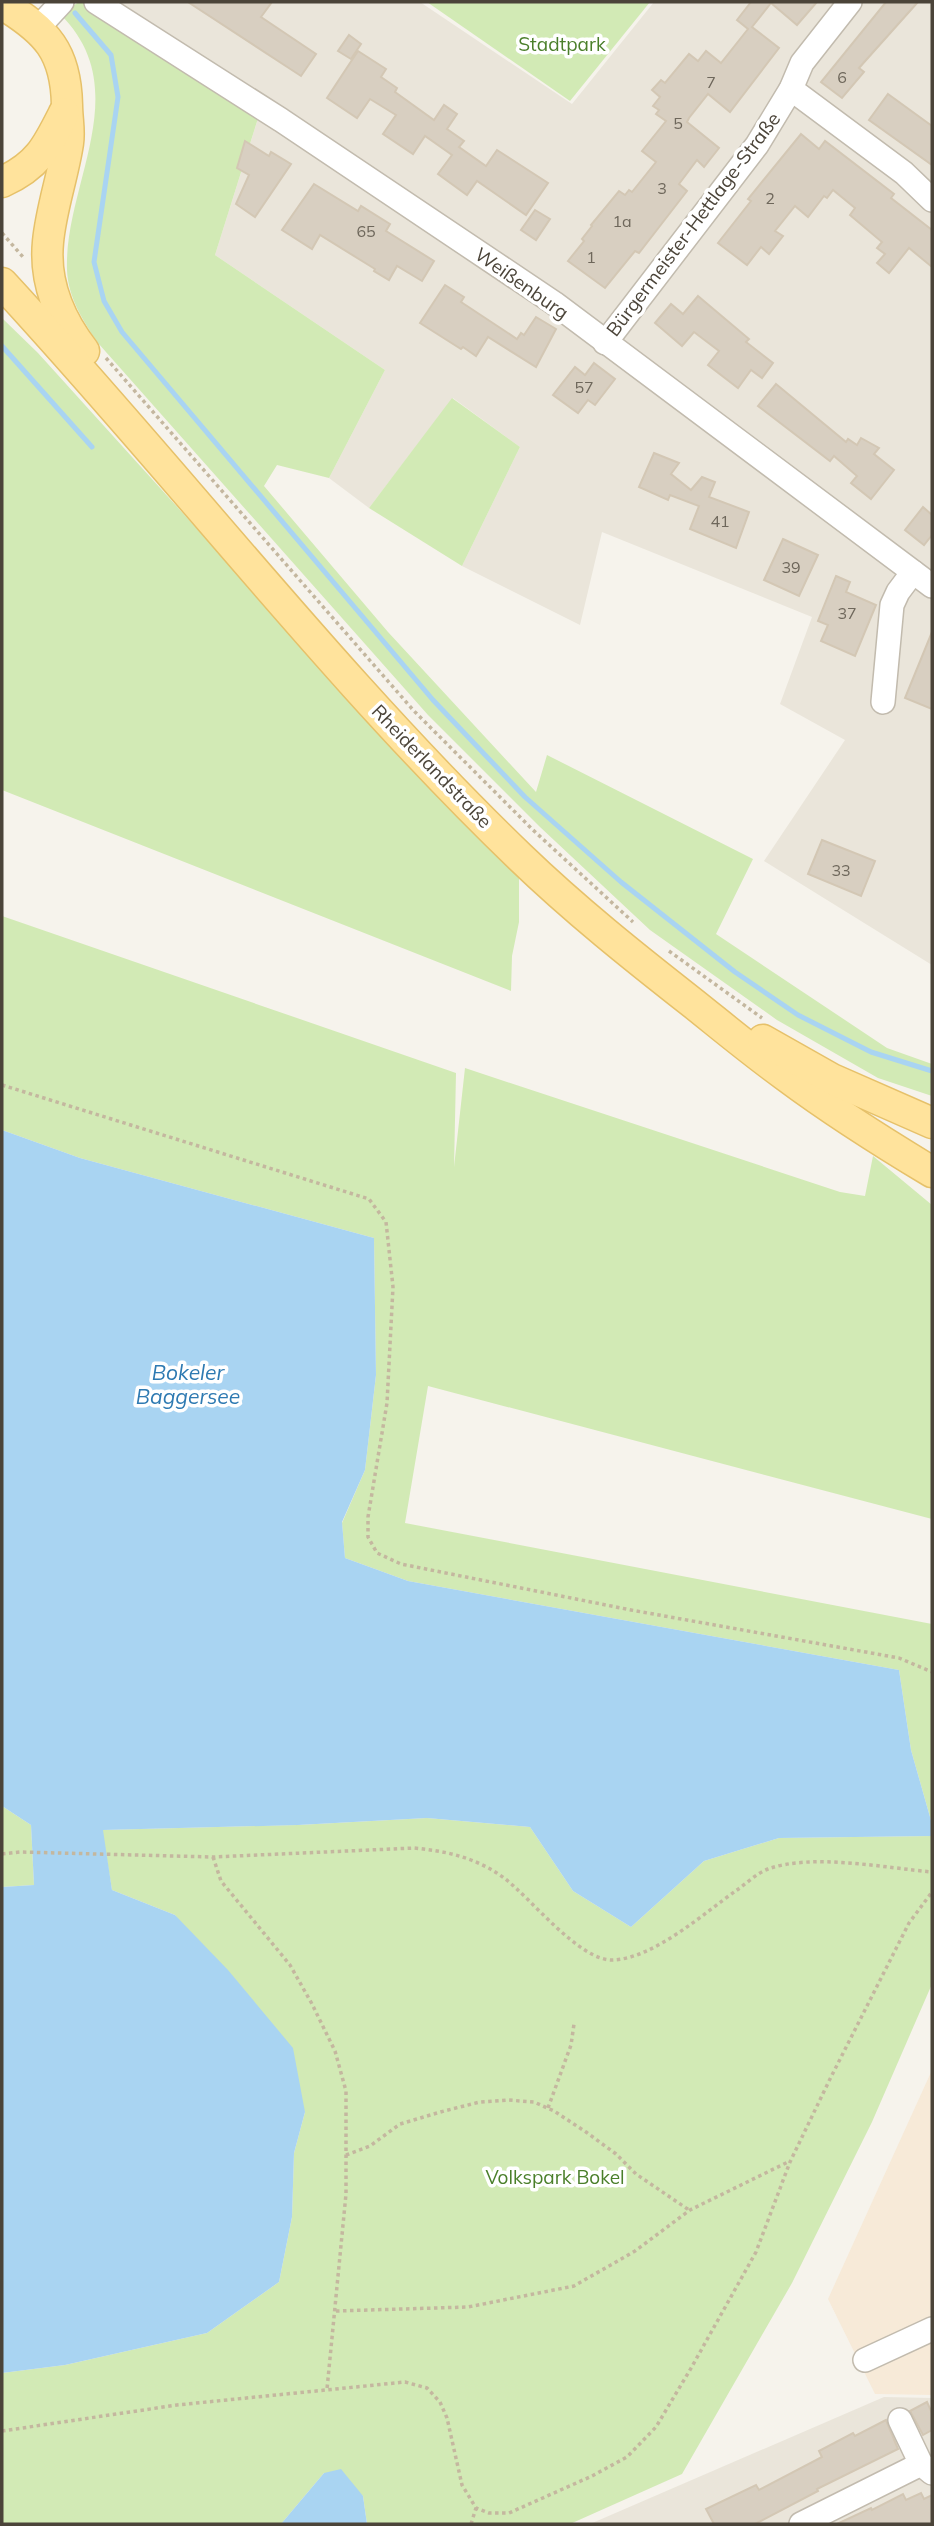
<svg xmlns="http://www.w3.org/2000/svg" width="934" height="2526" viewBox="0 0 934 2526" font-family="Mulish,sans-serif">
<rect width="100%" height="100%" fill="#f6f3ec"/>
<!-- residential -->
<g fill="#eae5da">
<polygon points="87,2 420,2 572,104 654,2 932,2 932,965 764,861 845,740 780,704 812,617 602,532 580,625 462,566 520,447 453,398 369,508 329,478 385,370 215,255 262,106"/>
<polygon points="884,2397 932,2398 932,2524 590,2524"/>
</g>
<!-- commercial -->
<polygon fill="#f7ead8" points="932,2070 932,2395 875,2394 828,2299"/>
<!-- green -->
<g fill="#d2eab5">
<path d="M79,2h4l177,110 -45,143 170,115 -56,108 -52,-13 -13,21 124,146 148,160 11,-37 206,104 -37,75 171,114 45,16v32l-54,-18 -101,-58 -127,-90 -110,-103 -112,-112 -330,-372c-15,-22 -30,-46 -31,-73 -3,-86 70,-180 -7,-256z"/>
<polygon points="427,2 650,2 570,101"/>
<polygon points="2,318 38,353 416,771 519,877 519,922 512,956 511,991 2,790"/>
<polygon points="452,398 520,447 462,566 369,508"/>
<polygon points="2,916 456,1073 454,1167 465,1068 840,1192 865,1196 873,1156 932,1205 932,1519 428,1386 405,1523 932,1624 932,1824 911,1750 899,1670 408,1581 345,1558 342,1523 365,1470 376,1375 374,1238 80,1158 2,1130"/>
<polygon points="2,1806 31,1825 34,1885 2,1887"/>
<polygon points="427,1818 530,1827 573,1891 631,1927 704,1861 779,1838 932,1836 932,1984 872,2122 792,2283 682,2474 570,2524 367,2524 363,2496 324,2473 281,2524 2,2524 2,2373 65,2365 207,2333 279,2282 292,2217 294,2153 305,2112 175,1915 112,1890 102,1830 298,1825"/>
</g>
<!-- water -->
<g fill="#a9d4f2">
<polygon points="2,1130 80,1158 374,1238 376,1375 365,1470 342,1522 345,1558 408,1581 899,1670 911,1750 932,1824 932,1836 779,1838 704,1861 631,1927 573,1891 530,1827 427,1818 298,1825 103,1830 112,1890 175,1915 228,1970 293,2048 305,2112 294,2153 292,2217 279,2282 207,2333 65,2365 2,2373 2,1887 34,1885 31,1825 2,1806"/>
<polygon points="341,2469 363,2496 367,2524 281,2524 324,2473"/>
</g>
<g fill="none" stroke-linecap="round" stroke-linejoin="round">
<!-- stream -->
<g stroke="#a9d4f2" stroke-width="5">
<polyline points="75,13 111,55 118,97 94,262 104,301 122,332 433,700 525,797 621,882 735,972 798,1015 871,1052 932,1071"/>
<polyline points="2,346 92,447"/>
</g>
</g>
<!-- building -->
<g fill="#d8cfc1" stroke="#d3c7b4" stroke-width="2">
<polygon points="188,2 272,2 261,17 316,54 301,76"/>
<polygon points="751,2 817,2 797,25 771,3 752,27 779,48 730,112 708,94 689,118 687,122 719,148 704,167 697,160 679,184 687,191 639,253 635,251 605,288 568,261 584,241 582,239 592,226 591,225 619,191 625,195 629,190 632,192 656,162 642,151 666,121 656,114 659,110 653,106 660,97 652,90 661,80 665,83 689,54 698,61 706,51 721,63 748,29 737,20"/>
<polygon points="886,2 918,2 859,68 864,72 842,98 821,82"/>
<polygon points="349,35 361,44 351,59 338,51"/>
<polygon points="358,51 386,69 381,77 397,88 395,92 434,120 444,105 457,114 447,129 464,141 459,147 486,166 497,150 548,183 526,215 477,181 467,195 438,174 452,155 425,136 413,154 383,134 396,115 370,99 357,118 327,98"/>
<polygon points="888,94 932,126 932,165 869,120"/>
<polygon points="801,134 819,149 825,141 894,194 891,198 932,230 932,267 909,248 889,273 877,263 885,254 877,248 882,242 850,215 855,208 833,190 827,198 824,196 808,217 795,206 775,231 783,236 769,254 761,247 747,265 718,243 751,201 748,199"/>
<polygon points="245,141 269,156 271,152 291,164 255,217 236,204 249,175 237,168"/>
<polygon points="314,184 358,211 361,206 390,224 386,231 434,261 422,281 397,266 389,280 374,271 375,269 320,235 312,249 282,230"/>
<polygon points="535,210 550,219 536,240 521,230"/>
<polygon points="445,285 464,297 461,302 517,339 521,333 524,335 536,317 556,329 536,367 488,337 476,356 463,347 461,349 420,323"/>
<polygon points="698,296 749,339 746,342 773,363 762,378 751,370 738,388 708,365 719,351 694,332 682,346 655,323 671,304 683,314"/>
<polygon points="594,363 615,379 595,405 588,400 578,413 553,395 575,367 585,375"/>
<polygon points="776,384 846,442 848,439 857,445 861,438 879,448 874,454 894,470 871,499 851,483 857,476 834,456 830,461 758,406"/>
<polygon points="654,453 679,463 671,474 691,490 702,477 715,482 709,497 749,512 736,548 690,529 699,506 670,495 668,500 639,487"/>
<polygon points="923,507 932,515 932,535 924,545 905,530"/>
<polygon points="783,539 818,555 799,596 764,580"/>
<polygon points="836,576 850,582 846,592 876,605 855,656 821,641 828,625 818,621"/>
<polygon points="932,632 932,709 905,698"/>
<polygon points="822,840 875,861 861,896 808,874"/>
<polygon points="927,2402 932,2413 932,2430 923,2435 910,2411"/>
<polygon points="886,2420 898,2449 817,2489 818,2491 755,2524 714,2524 706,2509 756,2485 759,2490 822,2457 819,2451 853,2433 855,2436"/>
<polygon points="921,2493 924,2499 932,2495 932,2524 837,2524 871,2508 872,2510 903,2494 906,2500"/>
</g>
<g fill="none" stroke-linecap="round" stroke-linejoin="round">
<defs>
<g id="minor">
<polyline points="96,2 281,120 554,303 932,586"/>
<polyline points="37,29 62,2"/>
<polyline points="791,89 904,173 932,200"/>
<polyline points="605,343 757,145 791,89 802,63 850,2"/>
<polyline points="883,702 892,605 898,592 913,572"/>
<polyline points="865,2360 932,2329"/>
<polyline points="900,2420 921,2464"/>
<polyline points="801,2524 921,2464 932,2473"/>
</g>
<g id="major">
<path d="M2,4c45,27 64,48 65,101 0,13 3,26 1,38 -5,33 -17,66 -20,99 -4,40 12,78 36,109"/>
<path d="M2,182c36,-16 45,-35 62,-69"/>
<path d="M2,283c175,189 332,395 518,574 55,53 114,100 174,147 30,24 60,49 92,72 47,35 96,66 146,96"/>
<polyline points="763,1040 832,1079 932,1123"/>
</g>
</defs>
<!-- minor casing -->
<use href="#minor" stroke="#c2bbae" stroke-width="26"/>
<!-- major casing -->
<use href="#major" stroke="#e6c16a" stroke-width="33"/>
<!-- path -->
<g stroke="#c4b79f" stroke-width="3.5" stroke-dasharray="3.5 3.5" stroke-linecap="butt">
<polyline points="2,233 23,257"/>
<polyline points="106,358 414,711 533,830 633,922"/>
<polyline points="669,951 762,1018"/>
<polyline points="2,1085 369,1199 386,1222 393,1287 387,1403 368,1517 368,1537 377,1553 401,1564 631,1610 899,1658 932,1672"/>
<path d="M2,1854l18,-2 193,5 201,-9c33,3 63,10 90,30 27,20 75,83 109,82 42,-2 91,-47 124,-70 10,-7 20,-17 31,-21 44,-16 118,-1 164,3"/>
<polyline points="213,1857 221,1881 290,1965 312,2004 335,2051 346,2091 346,2194 327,2389"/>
<polyline points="548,2108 571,2045 574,2024"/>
<polyline points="346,2155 370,2146 400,2124 444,2111 480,2102 508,2100 534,2102 554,2111 586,2132 616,2154 636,2174 689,2210"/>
<polyline points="336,2311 468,2307 574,2286 635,2251 690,2210 788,2162"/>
<polyline points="2,2431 177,2405 405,2382 427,2388 440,2402 447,2418 462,2485 476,2508 489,2513 509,2513 592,2476 627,2457 656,2427 690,2370 756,2252 790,2162 830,2079 909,1923 932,1892"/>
<polyline points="471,2524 476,2508"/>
</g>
<!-- minor -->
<use href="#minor" stroke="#fff" stroke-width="23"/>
<!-- major -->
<use href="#major" stroke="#ffe39c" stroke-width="30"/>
</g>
<g text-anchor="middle" stroke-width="7" stroke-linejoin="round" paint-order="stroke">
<!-- number labels -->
<g font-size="16" fill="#6e675b">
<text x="842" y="83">6</text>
<text x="711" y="88">7</text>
<text x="678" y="129">5</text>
<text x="662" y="194">3</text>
<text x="770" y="204">2</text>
<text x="622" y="227">1a</text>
<text x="366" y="237">65</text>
<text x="591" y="263">1</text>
<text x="584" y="393">57</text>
<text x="720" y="527">41</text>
<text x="791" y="573">39</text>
<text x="847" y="619">37</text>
<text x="841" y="876">33</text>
</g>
<!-- park labels -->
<g font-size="19" fill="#4a7f2a" stroke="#fff">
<text x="562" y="51">Stadtpark</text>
<text x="555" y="2184">Volkspark Bokel</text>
</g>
<!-- street labels -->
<g font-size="19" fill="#4b4439" stroke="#fff">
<text transform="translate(693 224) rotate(-53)" y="7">Bürgermeister-Hettlage-Straße</text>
<text transform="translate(522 283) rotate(35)" y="7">Weißenburg</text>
<text transform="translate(432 766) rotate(46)" y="7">Rheiderlandstraße</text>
</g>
<!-- water labels -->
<g font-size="21" font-style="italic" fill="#2e7ab2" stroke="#fff">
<text x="188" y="1380">Bokeler<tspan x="188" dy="24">Baggersee</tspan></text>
</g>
</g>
<!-- border -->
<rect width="934" height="2526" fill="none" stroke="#4b4439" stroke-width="7"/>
</svg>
